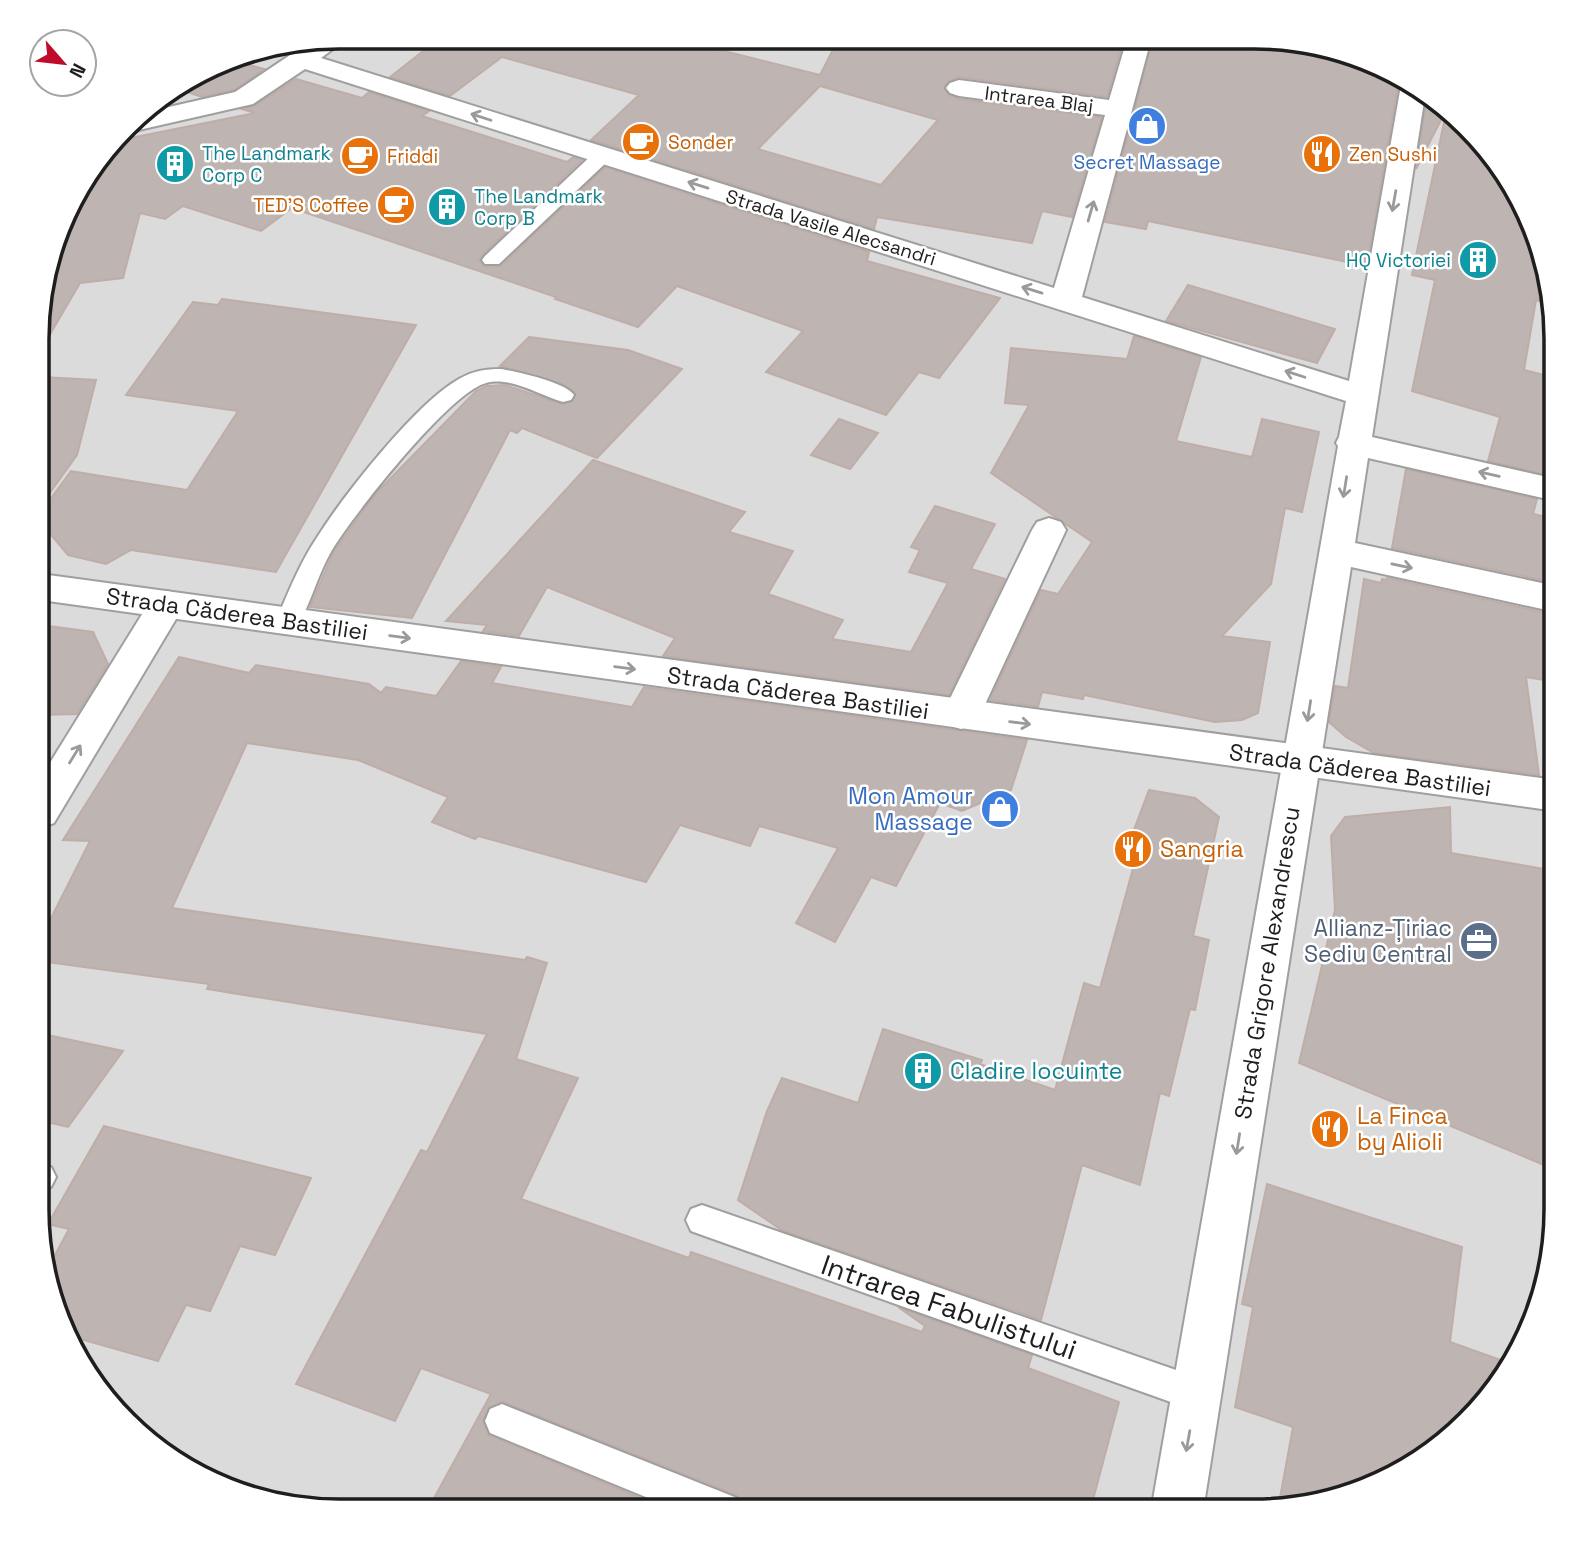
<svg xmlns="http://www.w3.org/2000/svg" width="1593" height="1548" viewBox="0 0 1593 1548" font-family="'Space Grotesk',sans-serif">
<rect width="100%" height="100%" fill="#eee9e4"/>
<!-- residential -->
<polygon fill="#dcdbdb" points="339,37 1293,39 1405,77 1494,155 1533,224 1556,320 1556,1228 1525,1343 1438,1449 1369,1488 1273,1511 320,1511 205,1480 99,1393 60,1324 37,1228 42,280 77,188 140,111 241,53"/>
<!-- building -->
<g fill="#beb4b1" stroke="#bfada7" stroke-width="2" fill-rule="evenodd">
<path d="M441,37h170l37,9 9,-8h59l-8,9 112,28 19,-37 285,1 -17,58 -148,-20 -10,4 -5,5 4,9 11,4 143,18 -30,100 -30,-6 -10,32 -155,-26 -3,12 -283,-89 48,-45 -137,-38 -52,39 -60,-19zM820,86l118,34 -57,65 -123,-36z"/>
<polygon points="1153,39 1237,39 1288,46 1290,39 1293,39 1405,77 1398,85 1367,266 1148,221 1146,229 1105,222"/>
<polygon points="230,60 264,69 234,90 202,97 178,89"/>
<polygon points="296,79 362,98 369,92 429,111 422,116 567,162 573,157 582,160 483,254 479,260 485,267 501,266 605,167 869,252 867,261 1000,298 939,378 919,372 886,415 766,372 803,331 677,286 638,327 555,299 556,297 292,208 261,231 183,206 165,219 140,213 123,278 80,283 42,348 42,280 77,188 116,141 255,113 242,109 254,106"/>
<polygon points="1427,97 1445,112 1416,169"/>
<polygon points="1446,113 1494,155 1533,224 1552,304 1536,300 1524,370 1556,378 1556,437 1545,474 1488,461 1500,417 1412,391 1435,280 1412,275"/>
<polygon points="1188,285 1335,329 1317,363 1166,321"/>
<polygon points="222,299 416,325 276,572 131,550 106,564 68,555 41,523 41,512 71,471 187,490 238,411 126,395 193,302 218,305"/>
<polygon points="1134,336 1201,357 1176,441 1252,457 1262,419 1319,432 1302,512 1285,508 1271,584 1222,636 1270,642 1258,713 1242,720 1215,722 1084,695 1083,699 1042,692 1038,707 990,700 1041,590 1058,594 1092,542 991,473 1029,405 1005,403 1011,348 1127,359"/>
<polygon points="529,337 628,350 682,369 597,458 522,428 517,433 510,430 412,618 310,607 334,551 362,512 377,492 476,391 487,386 505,385 562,404 573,401 576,393 562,384 500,366"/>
<polygon points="42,377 96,380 77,455 41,505"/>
<polygon points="839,419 878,433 850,469 811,455"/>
<polygon points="593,460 745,512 729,532 793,551 768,594 843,620 832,639 911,652 948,583 909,572 920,550 911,547 935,506 995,524 971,569 1005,579 949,695 663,656 675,638 547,587 519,636 483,631 487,625 446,621"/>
<polygon points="1406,469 1537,499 1533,514 1556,519 1556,583 1392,548"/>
<polygon points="1387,578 1556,615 1556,682 1526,677 1539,775 1374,753 1346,737 1329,722 1335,686 1348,688 1364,579 1381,583 1382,579 1386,580"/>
<polygon points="41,625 93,632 108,664 77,714 40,715"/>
<polygon points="179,657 249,673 256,665 369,684 381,693 386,687 436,696 461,661 501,667 492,683 632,707 644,687 1027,740 1011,790 962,811 940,803 896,886 871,877 835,942 796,923 838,848 759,826 750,846 680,825 646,882 478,836 475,839 432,822 448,797 358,760 247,743 172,908 525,960 527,957 547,963 516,1059 578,1078 521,1199 689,1258 691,1252 922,1332 925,1326 898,1307 1032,1355 1028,1368 1119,1402 1090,1511 744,1511 738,1496 503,1402 489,1407 483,1420 489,1435 672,1511 427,1511 491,1394 421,1368 395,1421 296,1384 421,1150 427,1152 487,1034 207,989 209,984 39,961 39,942 90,841 63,840"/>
<polygon points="1149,790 1195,798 1219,817 1193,936 1209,940 1195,1010 1190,1009 1169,1096 1160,1093 1140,1185 1082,1165 1041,1320 783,1231 738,1200 767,1111 782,1078 858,1103 883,1029 982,1060 980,1064 1055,1090 1084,983 1100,988 1134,865 1123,859"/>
<polygon points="1450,807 1451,853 1556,871 1556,1170 1299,1063 1335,910 1331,836 1345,817"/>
<polygon points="38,1033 123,1051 68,1127 38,1120"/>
<polygon points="104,1126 311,1178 275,1255 240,1246 210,1311 186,1305 158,1361 66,1335 60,1324 47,1270 69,1229 48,1224"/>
<polygon points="1267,1184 1462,1247 1450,1342 1509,1363 1438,1449 1369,1488 1278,1509 1293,1427 1235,1407 1253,1307 1242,1304"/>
</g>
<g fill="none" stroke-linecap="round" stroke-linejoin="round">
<defs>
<g id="service">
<polygon points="603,149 610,151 612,155 610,159 499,264 485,264 482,260 485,256 596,151"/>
<path d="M501,369c16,3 64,13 73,26l-3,5 -8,2c-23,-6 -52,-26 -77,-19 -37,10 -132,131 -154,167 -14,24 -21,53 -35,77l-9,3 -9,-3 -3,-6c12,-28 23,-56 40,-82 27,-43 100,-136 143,-160 14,-8 26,-10 42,-10z"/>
<polygon points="38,1162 51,1167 56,1177 51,1187 38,1192"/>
<polygon points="702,1205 1196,1377 1208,1382 1213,1394 1208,1406 1196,1411 702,1235 691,1231 686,1220 691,1209"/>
<polygon points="502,1404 737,1498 742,1511 680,1511 490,1433 485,1421 490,1409"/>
</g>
<g id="minor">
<polygon points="344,37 341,43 321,58 1054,288 1105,115 959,96 950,93 946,88 950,83 959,80 1109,100 1127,39 1151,39 1082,297 1349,381 1401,85 1407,79 1425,95 1372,437 1556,479 1556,501 1368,458 1355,543 1556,586 1556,612 1351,567 1203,1511 1151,1511 1338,446 1336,443 1339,437 1346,401 305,69 253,104 130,132 124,131 138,114 235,92 311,41"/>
<polygon points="1049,518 1061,522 1066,530 980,715 974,725 961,729 948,725 942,715 1032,530 1037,522"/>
<polygon points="167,591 180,595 185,604 54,823 40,828 40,779 154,595"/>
</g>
<polygon id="tertiary" points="41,574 1556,780 1556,811 41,600"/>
</defs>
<!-- service casing -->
<use href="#service" stroke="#9f9f9f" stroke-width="4"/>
<!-- minor casing -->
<use href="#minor" stroke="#9f9f9f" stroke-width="4"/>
<!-- tertiary casing -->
<use href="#tertiary" stroke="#9f9f9f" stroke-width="4"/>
<!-- service -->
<use href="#service" fill="#fff" fill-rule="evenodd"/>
<!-- minor -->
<use href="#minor" fill="#fff" fill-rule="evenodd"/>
<!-- tertiary -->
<use href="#tertiary" fill="#fff" fill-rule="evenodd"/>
</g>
<!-- one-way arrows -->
<defs><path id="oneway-shaft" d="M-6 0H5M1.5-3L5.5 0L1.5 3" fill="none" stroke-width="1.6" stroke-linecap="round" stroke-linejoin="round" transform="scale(1.75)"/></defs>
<g stroke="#9a9a9a">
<use href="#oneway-shaft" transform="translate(481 117) rotate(-162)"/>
<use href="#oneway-shaft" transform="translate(698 185) rotate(-163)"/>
<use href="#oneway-shaft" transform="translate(1394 201) rotate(100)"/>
<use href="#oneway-shaft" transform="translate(1091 211) rotate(-74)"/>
<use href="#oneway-shaft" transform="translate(1032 290) rotate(-163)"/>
<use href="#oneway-shaft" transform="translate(1295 374) rotate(-162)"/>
<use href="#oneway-shaft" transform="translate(1489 474) rotate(-167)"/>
<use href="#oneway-shaft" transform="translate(1345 487) rotate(99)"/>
<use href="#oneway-shaft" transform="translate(1402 566) rotate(12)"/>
<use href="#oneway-shaft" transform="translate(400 637) rotate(8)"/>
<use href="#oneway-shaft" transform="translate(625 668) rotate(8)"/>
<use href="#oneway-shaft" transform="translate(1309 711) rotate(99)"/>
<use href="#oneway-shaft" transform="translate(1020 723) rotate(8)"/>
<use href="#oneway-shaft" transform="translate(75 754) rotate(-58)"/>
<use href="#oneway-shaft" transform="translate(1238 1144) rotate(99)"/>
<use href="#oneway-shaft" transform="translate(1188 1441) rotate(100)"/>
</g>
<!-- icons -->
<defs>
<symbol id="shop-disc" viewBox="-11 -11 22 22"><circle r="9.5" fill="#3f7fe0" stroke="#fff"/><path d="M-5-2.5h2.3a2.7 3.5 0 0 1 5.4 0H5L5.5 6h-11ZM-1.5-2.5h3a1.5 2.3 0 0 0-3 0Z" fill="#fff"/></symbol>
<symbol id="cafe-disc" viewBox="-11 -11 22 22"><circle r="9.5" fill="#e8710a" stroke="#fff"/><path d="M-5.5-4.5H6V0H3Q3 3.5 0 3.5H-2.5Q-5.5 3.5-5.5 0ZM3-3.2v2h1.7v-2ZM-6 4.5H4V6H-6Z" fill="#fff"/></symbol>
<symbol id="restaurant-disc" viewBox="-11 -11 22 22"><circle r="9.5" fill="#e8710a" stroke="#fff"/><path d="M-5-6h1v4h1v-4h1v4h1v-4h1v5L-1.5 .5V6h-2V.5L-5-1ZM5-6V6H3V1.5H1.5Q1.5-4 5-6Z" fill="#fff"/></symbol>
<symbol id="building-disc" viewBox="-11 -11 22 22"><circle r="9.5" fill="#0f9aa8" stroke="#fff"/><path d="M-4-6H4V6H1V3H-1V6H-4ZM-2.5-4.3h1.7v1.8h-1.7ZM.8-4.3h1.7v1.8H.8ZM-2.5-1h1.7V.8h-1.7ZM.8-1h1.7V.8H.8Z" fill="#fff"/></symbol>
<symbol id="office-disc" viewBox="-11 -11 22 22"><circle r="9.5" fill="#5c6f8a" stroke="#fff"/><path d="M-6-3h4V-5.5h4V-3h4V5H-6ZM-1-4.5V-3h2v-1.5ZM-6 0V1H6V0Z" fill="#fff"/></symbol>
</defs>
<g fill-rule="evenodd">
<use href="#shop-disc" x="1125" y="104" width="44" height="44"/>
<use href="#cafe-disc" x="619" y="120" width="44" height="44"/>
<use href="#restaurant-disc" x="1300" y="132" width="44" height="44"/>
<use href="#cafe-disc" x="338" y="134" width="44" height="44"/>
<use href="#building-disc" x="153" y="142" width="44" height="44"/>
<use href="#cafe-disc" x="374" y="183" width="44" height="44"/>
<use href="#building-disc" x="425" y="185" width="44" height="44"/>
<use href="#building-disc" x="1456" y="238" width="44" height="44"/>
<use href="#shop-disc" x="978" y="787" width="44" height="44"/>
<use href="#restaurant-disc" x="1111" y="827" width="44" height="44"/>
<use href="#office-disc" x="1457" y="919" width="44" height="44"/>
<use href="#building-disc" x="901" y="1049" width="44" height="44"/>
<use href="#restaurant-disc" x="1308" y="1107" width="44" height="44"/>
</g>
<g text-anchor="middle" stroke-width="5" stroke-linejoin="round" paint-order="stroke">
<!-- far-street labels -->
<g font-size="19" fill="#1e1e1e" stroke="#fff">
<text transform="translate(1039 99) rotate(7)" y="7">Intrarea Blaj</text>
<text transform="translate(831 227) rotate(17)" y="7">Strada Vasile Alecsandri</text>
</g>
<!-- far-food labels -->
<g font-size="19" fill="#c56008" stroke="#fff" text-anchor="start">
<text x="668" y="149">Sonder</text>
<text x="1349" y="161">Zen Sushi</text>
<text x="387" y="163">Friddi</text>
<text x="369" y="212" text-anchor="end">TED'S Coffee</text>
</g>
<!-- far-culture labels -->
<g font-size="19" fill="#0d838f" stroke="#fff" text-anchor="start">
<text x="202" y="160">The Landmark<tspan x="202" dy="22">Corp C</tspan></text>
<text x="474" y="203">The Landmark<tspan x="474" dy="22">Corp B</tspan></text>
<text x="1451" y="267" text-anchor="end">HQ Victoriei</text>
</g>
<!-- far-shop labels -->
<g font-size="19" fill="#366cbe" stroke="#fff">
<text x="1147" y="169">Secret Massage</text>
</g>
<!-- street labels -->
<g font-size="23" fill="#1e1e1e" stroke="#fff">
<text transform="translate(237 614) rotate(8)" y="8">Strada Căderea Bastiliei</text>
<text transform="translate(798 693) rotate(8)" y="8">Strada Căderea Bastiliei</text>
<text transform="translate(1360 770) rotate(8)" y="8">Strada Căderea Bastiliei</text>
<text transform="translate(1267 963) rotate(-81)" y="8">Strada Grigore Alexandrescu</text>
</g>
<!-- shop labels -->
<g font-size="23" fill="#366cbe" stroke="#fff" text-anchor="end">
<text x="973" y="804">Mon Amour<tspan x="973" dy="26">Massage</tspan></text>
</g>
<!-- food labels -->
<g font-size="23" fill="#c56008" stroke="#fff" text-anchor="start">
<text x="1160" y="857">Sangria</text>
<text x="1357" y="1124">La Finca<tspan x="1357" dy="26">by Alioli</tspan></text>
</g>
<!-- service labels -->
<g font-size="23" fill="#4e5e75" stroke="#fff" text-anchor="end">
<text x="1452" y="936">Allianz-Țiriac<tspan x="1452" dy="26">Sediu Central</tspan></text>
</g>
<!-- culture labels -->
<g font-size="23" fill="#0d838f" stroke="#fff" text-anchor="start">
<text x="950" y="1079">Cladire locuinte</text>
</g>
<!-- near-street labels -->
<g font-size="28" fill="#1e1e1e" stroke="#fff">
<text transform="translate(949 1307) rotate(19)" y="10">Intrarea Fabulistului</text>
</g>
</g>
<!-- crop -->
<path d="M0 0H1593V1548H0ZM339 49H1254A290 290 0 0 1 1544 339V1209A290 290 0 0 1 1254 1499H339A290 290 0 0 1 49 1209V339A290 290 0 0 1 339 49Z" fill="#fff" fill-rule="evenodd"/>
<path fill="none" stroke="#1e1e1e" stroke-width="3.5" d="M339 49H1254A290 290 0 0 1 1544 339V1209A290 290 0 0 1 1254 1499H339A290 290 0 0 1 49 1209V339A290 290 0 0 1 339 49Z"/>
<!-- north arrow -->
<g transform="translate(63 63) rotate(118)"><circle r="33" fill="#ffffff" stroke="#a5a5a5" stroke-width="2"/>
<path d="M0-5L12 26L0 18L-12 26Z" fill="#c00b2c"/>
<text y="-10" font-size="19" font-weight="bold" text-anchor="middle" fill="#1e1e1e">N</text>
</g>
</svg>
